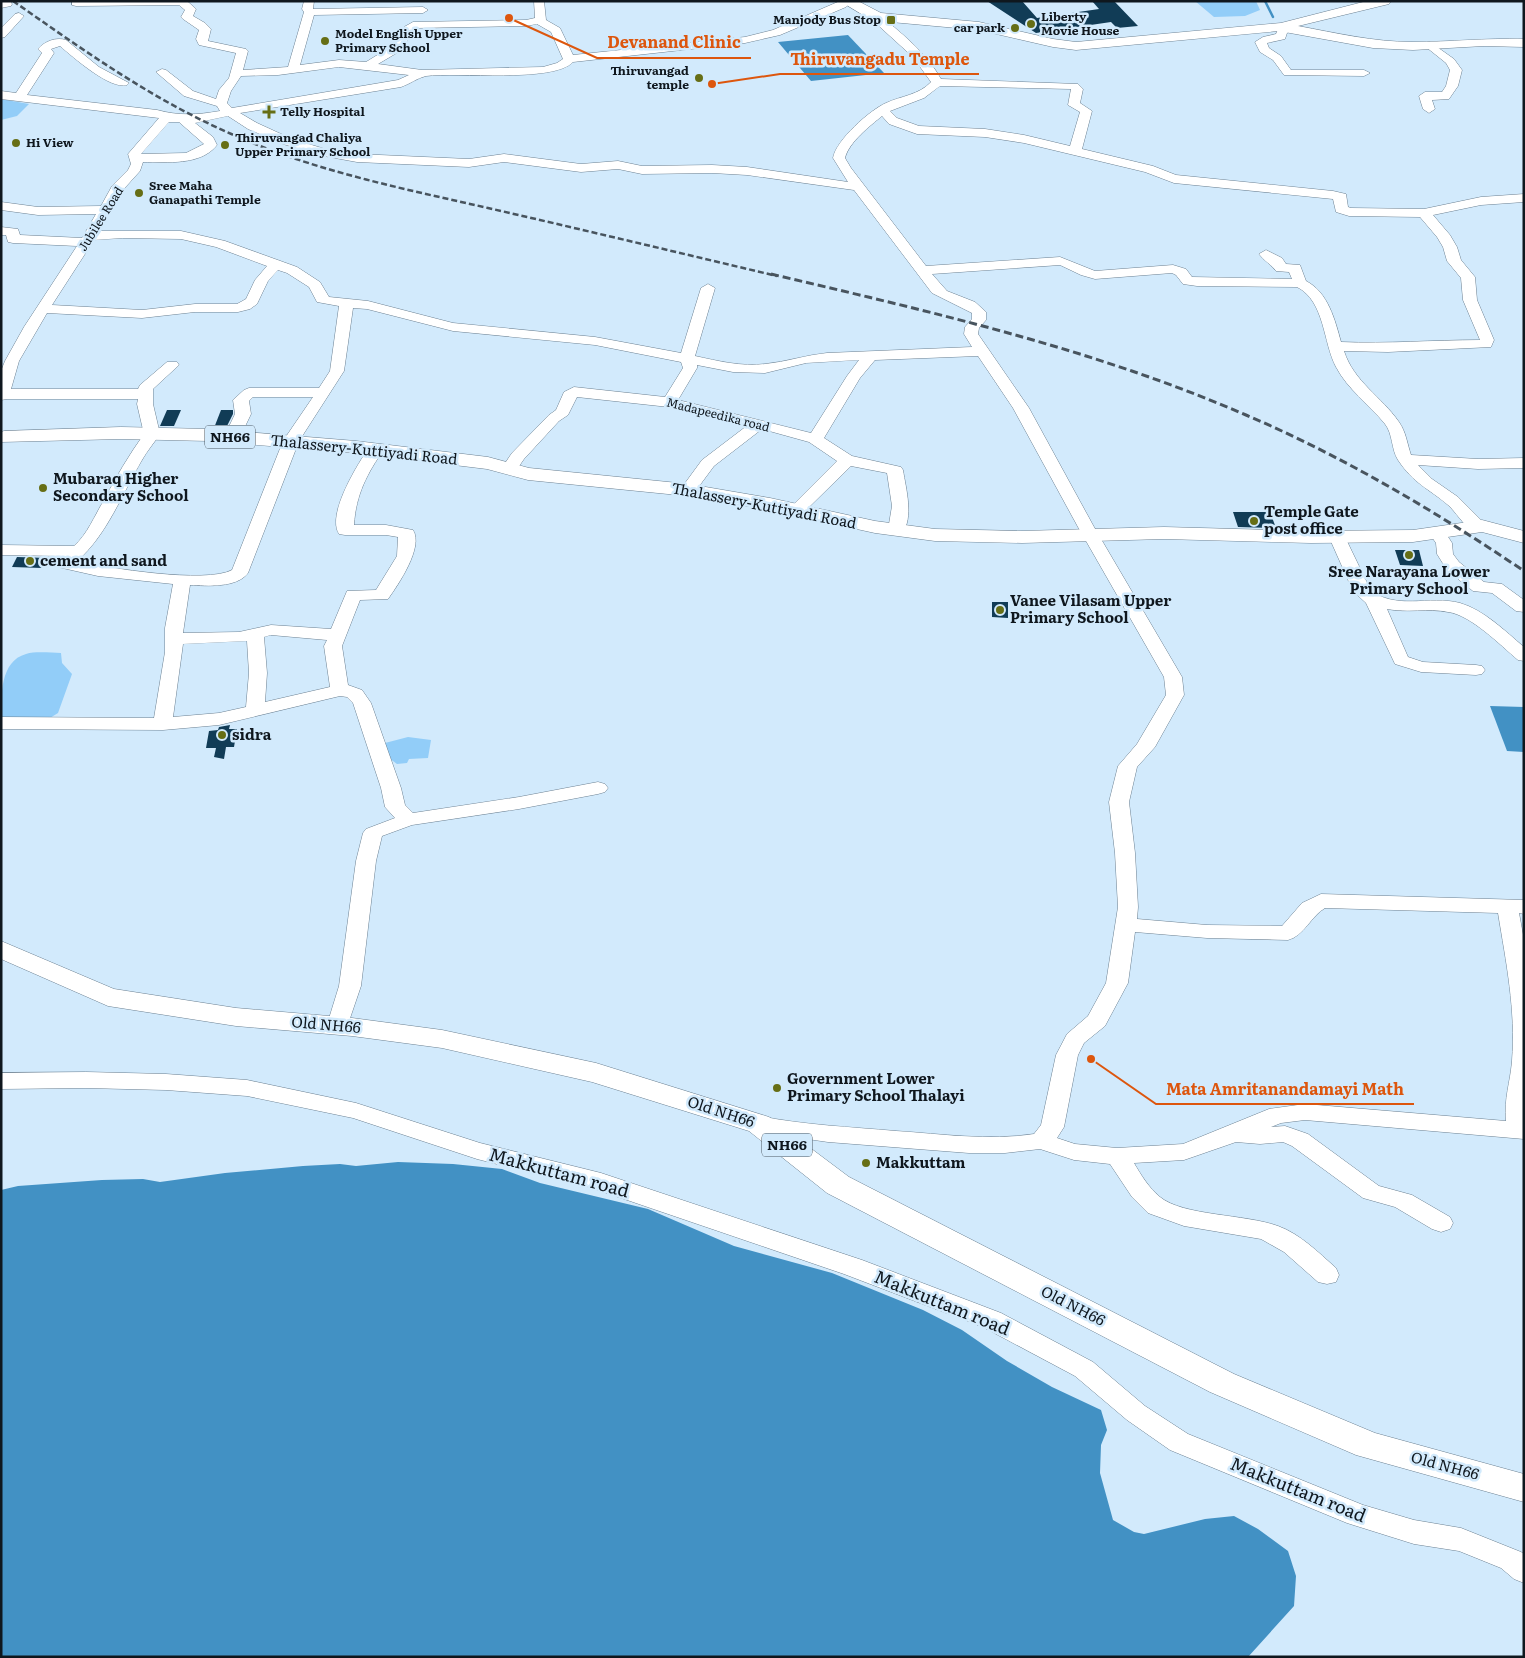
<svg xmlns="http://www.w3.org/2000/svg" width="1525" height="1658" viewBox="0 0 1525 1658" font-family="Literata,serif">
<rect width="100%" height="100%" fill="#d2eafc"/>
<!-- green -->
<g fill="#92cdf8">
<polygon points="1195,1 1256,1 1260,10 1245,16 1214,17"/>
<polygon points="1,99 29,104 17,116 1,120"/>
<path d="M61,653l1,10 10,11 -14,39 -13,8 -44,-1c0,-24 -1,-59 25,-66 10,-3 25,-1 35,-1z"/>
<polygon points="408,737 431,740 428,758 409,759 407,763 397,764 389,758 385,743"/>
</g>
<!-- water -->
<g fill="#4291c4">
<polygon points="848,35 884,73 811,81 778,42"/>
<polygon points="1490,706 1524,707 1524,752 1507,751"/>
<polygon points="398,1162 453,1164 502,1169 540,1183 648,1209 734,1246 832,1273 923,1310 962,1330 1007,1361 1052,1387 1101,1410 1107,1430 1101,1445 1100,1473 1113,1520 1134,1532 1144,1534 1205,1519 1234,1516 1258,1529 1288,1551 1296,1576 1294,1606 1248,1657 1,1657 1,1190 18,1186 102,1180 143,1179 160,1182 225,1173 303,1166 340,1164 356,1166"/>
</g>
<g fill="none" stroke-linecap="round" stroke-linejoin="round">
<!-- stream -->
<polyline stroke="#4291c4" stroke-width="2.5" points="1265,1 1273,17"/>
</g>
<!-- building -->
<g fill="#113c56">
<polygon points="987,1 1022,1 1037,18 1099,9 1092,1 1114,1 1138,26 1117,28 1111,22 1036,33"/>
<polygon points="167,410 181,410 174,426 160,426"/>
<polygon points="221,410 233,410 233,414 226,428 214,428"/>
<polygon points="1233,512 1270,512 1276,528 1238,527"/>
<polygon points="1395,550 1419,550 1423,566 1400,565"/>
<polygon points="17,557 47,558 42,568 12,567"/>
<polygon points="992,602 1008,602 1008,618 992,617"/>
<polygon points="230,725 229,729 237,729 234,747 226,747 224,759 214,757 216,748 206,748 209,731 218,730 219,727"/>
</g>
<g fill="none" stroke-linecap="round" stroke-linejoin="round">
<defs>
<g id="minor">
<polygon points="1,1 10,1 12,4 11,6 1,8"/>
<path d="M72,1h115l9,8 -3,7 12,7 6,6 -3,12 38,8 2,2 -5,19 45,-3 16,-55 -2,-3 2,-8h10l-1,8 110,-2 5,3 -5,3 -109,2 -14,50 39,-5 27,2 26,-16 12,-19 9,-5 113,-2 9,-2 -1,-17h10l2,19 14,8 13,27 172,-18 28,-7 67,-29h12l-6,6 -66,28 -35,8 -172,19c-19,21 -117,10 -147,14 -9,2 -16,8 -25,11l-161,26 17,10 35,16 33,10 32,5 112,5 35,-5 77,10 37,-3 24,5 70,-1 35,2 101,15 -15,-24c3,-18 37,-48 53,-55 15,-7 33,-8 45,-21l-18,-25 -44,-40 -1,-2 1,-2h8c23,19 49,39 64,66l137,5 5,5 -3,14 12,8 -10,38 71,17 23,9 157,16 13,3 2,13 3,1 73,1 57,-12 43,-3v8l-43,3 -48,10 17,20 7,12 4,13 14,17 2,23 17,40 -3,7 -103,5 -44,-1c10,31 37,45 55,71 7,10 8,21 12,33l67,4 46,-1v10l-46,1 -60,-4 14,14 26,18 25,25 2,4 -2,4c-4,0 -8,2 -11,0 -9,-5 -16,-18 -24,-25 -20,-17 -34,-21 -50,-45 -7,-11 -5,-26 -13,-36 -16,-20 -37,-34 -49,-57 -13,-24 -11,-66 -39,-80l-100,-1 -14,-2 -7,-9 -4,-2 -77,6 -14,-4 -21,-10 -128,9 15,17 28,11 11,10v8l-7,8 -1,6 51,74 65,119 88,150 2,18 -29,52 -18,20 -8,35 6,51 3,54 -1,12 70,6 75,1 20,-23 19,-9 203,6v14l-5,-1 5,27v199l-219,-19 -24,3 -10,4 14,-1 23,8 71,52 33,9 38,22 3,6 -3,6 -9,3 -9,-3 -37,-22 -32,-9 -71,-52 -9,-4 -23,2 -24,-2 -52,18 -50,3c7,12 15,25 26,34 23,19 85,17 118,29 22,8 40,26 58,42l3,7 -3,7 -9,2 -9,-2 -34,-30 -23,-13 -77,-13 -36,-13 -16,-16 -22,-33 -36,-4 -34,-11 -35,4h-36l-141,-11 -69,-10 -8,-2 -4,-6 4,-6 8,-2c45,9 91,11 137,15 46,3 92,10 138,3l7,-9 15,-70 11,-21 21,-18 18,-33 12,-76 -3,-54 -6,-51 9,-36 19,-22 29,-49 -2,-18 -86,-150 -65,-119 -35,-52 -103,4 -15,18 -36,60 28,18 49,11 2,3c3,19 11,47 -1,64h-12l-2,-4 4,-24 -5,-33 -36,-7 -48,47h-12l-2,-3 2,-3 46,-46 -28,-19 -47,-13 -48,37 -20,27h-12l-2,-3 22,-30 46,-35 -79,-18 -92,-10 -9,18 -9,6 -35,38 -9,13h-12l-2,-3 11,-16 37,-38 7,-5 8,-18 10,-5 91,10 18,-29 -2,-6 -86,-17 -142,-14 -86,-22 -14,-1 -9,63 -45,70 -51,132c-11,15 -41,13 -58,12l-7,48 56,-1 32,-7 60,4 16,-38 29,-1 21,-34 1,-19 -12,-2h-41l-6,-1c-13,-20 20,-72 31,-88h12l2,3c-17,25 -28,45 -30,76h32l27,5c11,17 -15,55 -25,69l-28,1 -18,46 6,39 14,5 9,13 30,85 4,17 8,8 106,-16 79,-15 7,2 3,4 -3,4 -7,2 -79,15 -107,16 -30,11 -6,25 -15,125 -15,44 -8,2 -8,-2 -3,-5 12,-39 17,-125 7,-28 3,-4 29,-11 -10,-11 -4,-19 -28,-85 -6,-6 -7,-1 -121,29 -56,5 -162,-1v-12l153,1 11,-66v-24l8,-44 -75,-8 -40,-9 -3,-4 7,-7 -61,-1v-10l73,1c13,-11 21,-31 30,-46 12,-23 25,-45 40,-66l-7,-30 1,-5h-131l-6,1v-29l4,-10 19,-34 53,-81 -64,-3 -5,-1 -2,-7h-5v-8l17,2 2,6 62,3 14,-24 -58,1 -37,-5v-8l37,5 63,-1 11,-20 16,-16 3,-6 -3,-10 31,-36 -158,-19v-8l15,2 26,-40 -4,-4c7,-8 18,-12 28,-9l33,27 30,16 -2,2c-17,5 -54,-28 -67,-39l-9,3 3,4 -27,42 130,15c22,6 40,5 63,1l-3,-5 -33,-10 -28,-24 6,-3 4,1 27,21 23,8 3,-9 10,-12 7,-25 -37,-8 -3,-6 3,-9 -16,-11 -2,-2 4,-7 -6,-5 -103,1 -4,-1zM537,24l14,8 12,27 -6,4 -14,4 -121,3 -44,-6 22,-13 16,-23 110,-2zM339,67l70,8 -11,5 -166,28 -5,-5 4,-12 10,-15 37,-1zM940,86l131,3 -3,16 12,7 -10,34 -46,-11 -39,-6 -66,-3 -22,-8 -7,-7 34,-13zM228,116l20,13 35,15 41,12 33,6 112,5 35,-5 77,10 37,-3 24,5 70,-1 35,2 107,15 78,103 40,20v6l-7,8 -1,7 8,13 -145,6c-21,2 -41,9 -62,11 -23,3 -47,-3 -70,-8l20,-68 -7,-4 -7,4 -20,65 -86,-16 -142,-14 -85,-22 -39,-4 -9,-15 -23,-15 -72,-26 -44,-10h-82l23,-40 18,-20 3,-9c23,0 58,4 74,-17l-4,-8 -18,-14zM882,116l7,8 28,10 68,3 39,6 121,29 29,11 159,16 3,13 13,4 71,1 17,20 6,10 4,14 14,17 2,22 17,40c-47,0 -93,4 -139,2 -6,-22 -13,-50 -35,-61l-6,-16 -14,-1 -4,-6 -16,-8 -7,4c5,7 12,10 17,17l13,1 3,7 -100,-2 -6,-8 -13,-4 -78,6 -35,-14 -134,9 -75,-98 -6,-10c4,-16 25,-32 37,-42zM169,122h10l25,22 -18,9 -45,1zM123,238l58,1 35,8 51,19 -12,14 -9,19 -9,5h-42l-53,6 -90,-5 42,-65zM278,270l9,3 22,14 8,15 22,4 -9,65 -11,17h-70l-5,2 -11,10 2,14 -11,23 2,3h12l2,-3 11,-23 -2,-13 4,-4h60l-30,44 -51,129c-26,14 -125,-2 -155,-9 30,-26 45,-67 65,-101 5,-9 12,-17 18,-26l-7,-30v-15l26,-24 -2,-3h-10l-27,23 -2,4h-127l8,-28 28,-48 95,5 53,-6h43l12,-3 7,-5 11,-23zM859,360l-12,16 -36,57 -133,-33 19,-32v-3l36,7 32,1 41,-10zM271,635l56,5 -3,6 6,41 -65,15 2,-29 -3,-36zM247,641l2,32 -3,34 -27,6 -46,4 10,-73zM1325,908l173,5c8,49 18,97 14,148 -2,23 -8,36 -6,60l-201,-17 -36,5 -86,35 -66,4 -42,-4 -18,-6 7,-11 14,-72 6,-12 21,-17 23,-43 7,-51 72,6 81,2c16,-4 23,-24 37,-32z"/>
<polygon points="19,13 24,16 5,37 1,38 1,28 15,14"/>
<polygon points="1287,26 1293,29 1287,33 1285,39 1267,43 1269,48 1281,56 1291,70 1364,70 1370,73 1364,76 1284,75 1273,60 1260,52 1255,42 1263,37 1276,34 1278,29"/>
<polygon points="1430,42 1454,59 1462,70 1458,86 1449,99 1432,100 1435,109 1429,113 1423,109 1419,96 1425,92 1442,92 1446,86 1450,70 1446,63 1426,47 1424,45 1426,43"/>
<polygon points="1437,528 1443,529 1452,543 1453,554 1459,562 1484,582 1502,584 1524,600 1524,612 1516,611 1492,593 1473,591 1447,570 1437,554 1436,543 1429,533 1431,529"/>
<path d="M1337,532l6,1 2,4 25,52c24,22 60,6 90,14 24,7 45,28 64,44v14l-6,-1c-18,-15 -47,-45 -70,-48 -20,-4 -41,1 -61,-3l21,48 15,5 53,3 6,1 3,4 -3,4 -6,1 -55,-3 -26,-8 -29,-61 -13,-12 -24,-54 2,-4z"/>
<polygon points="86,1072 166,1074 247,1080 356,1103 480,1143 601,1173 862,1260 1001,1313 1093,1362 1145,1406 1188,1434 1363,1505 1414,1520 1461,1528 1521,1552 1524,1554 1524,1583 1514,1579 1501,1568 1459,1551 1414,1544 1347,1523 1170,1450 1127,1420 1075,1376 983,1327 844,1274 589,1187 477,1159 353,1118 247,1096 166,1090 86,1088 1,1089 1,1073"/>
</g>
<g id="major">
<path d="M840,1h18l23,12 98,9 74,17 23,3 205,-19 86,-22h24l-2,3 -91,22c38,7 76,16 114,16 38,0 74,-4 112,-3v8l-40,-1 -71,4 -40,-2 -94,-17 -203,19 -23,-3 -74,-17 -99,-9 -12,-3z"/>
<polygon points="121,427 209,429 356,441 488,457 529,468 688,484 770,498 875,521 935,529 1022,531 1164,527 1311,531 1413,530 1482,520 1524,531 1524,543 1482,532 1413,542 1311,543 1164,539 1022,543 935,541 875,533 770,510 688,496 528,480 487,469 356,453 209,441 121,439 1,442 1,432 4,431"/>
<polygon points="1,941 114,989 236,1008 352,1018 442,1030 596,1063 769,1117 849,1177 1234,1374 1375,1433 1524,1474 1524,1502 1356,1455 1210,1392 827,1193 749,1131 592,1082 442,1048 352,1036 236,1026 108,1006 1,959"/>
</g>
</defs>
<!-- minor casing -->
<use href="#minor" stroke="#6c8192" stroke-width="1"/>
<!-- major casing -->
<use href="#major" stroke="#6c8192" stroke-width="1"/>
<!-- minor -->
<use href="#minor" fill="#fff" fill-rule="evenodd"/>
<!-- major -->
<use href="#major" fill="#fff" fill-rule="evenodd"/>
<!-- rail-far1 -->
<path stroke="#48545e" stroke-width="2.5" stroke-dasharray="6 3" stroke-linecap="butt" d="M13,1c69,48 137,97 214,131 83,38 173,56 261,76 96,22 192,45 289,68"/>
<!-- rail -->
<path stroke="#48545e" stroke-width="3" stroke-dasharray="8 4" stroke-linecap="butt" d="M771,274c161,38 323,75 475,141 98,42 189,96 278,156"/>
</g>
<!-- markers -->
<g fill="#666e15" stroke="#d2eafc" stroke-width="2">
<rect x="886" y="15" width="10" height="10" rx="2.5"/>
<circle cx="1031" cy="24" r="5"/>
<circle cx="1015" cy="28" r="5"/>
<circle cx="325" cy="41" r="5"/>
<circle cx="699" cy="78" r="5"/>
<path d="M266.5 104.5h5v5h5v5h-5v5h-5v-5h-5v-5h5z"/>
<circle cx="16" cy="143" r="5"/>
<circle cx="225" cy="145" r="5"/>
<circle cx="139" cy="193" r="5"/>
<circle cx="43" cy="488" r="5"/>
<circle cx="1254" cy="521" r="5"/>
<circle cx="1409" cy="555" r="5"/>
<circle cx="30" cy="561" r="5"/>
<circle cx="1000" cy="610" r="5"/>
<circle cx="222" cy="735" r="5"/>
<circle cx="777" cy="1088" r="5"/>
<circle cx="866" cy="1163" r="5"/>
</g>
<g text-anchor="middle" stroke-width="5" stroke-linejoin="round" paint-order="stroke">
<!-- far-poi labels -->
<g font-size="12" font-weight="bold" fill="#0f171e" stroke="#d2eafc" text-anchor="start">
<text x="1041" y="21">Liberty<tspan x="1041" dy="14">Movie House</tspan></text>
<text x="881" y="24" text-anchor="end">Manjody Bus Stop</text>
<text x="1005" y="32" text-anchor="end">car park</text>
<text x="335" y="38">Model English Upper<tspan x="335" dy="14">Primary School</tspan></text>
<text x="689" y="75" text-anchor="end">Thiruvangad<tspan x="689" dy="14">temple</tspan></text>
<text x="280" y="116">Telly Hospital</text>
<text x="235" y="142">Thiruvangad Chaliya<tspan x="235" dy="14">Upper Primary School</tspan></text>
<text x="26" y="147">Hi View</text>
<text x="149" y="190">Sree Maha<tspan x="149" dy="14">Ganapathi Temple</tspan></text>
</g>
<!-- far-street labels -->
<g font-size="12" fill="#0f171e" stroke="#d2eafc">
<text transform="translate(101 219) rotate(-58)" y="4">Jubilee Road</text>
<text transform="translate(718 415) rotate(14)" y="4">Madapeedika road</text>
</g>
<!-- shield labels -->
<g fill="#d2eafc" stroke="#4a5661" stroke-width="1">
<rect x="205" y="425.5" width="50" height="23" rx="4"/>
<rect x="762" y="1133.5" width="50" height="23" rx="4"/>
</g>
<g font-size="14" font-weight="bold" fill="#0f171e">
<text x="230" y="442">NH66</text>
<text x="787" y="1150">NH66</text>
</g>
<!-- street labels -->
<g font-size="15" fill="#0f171e" stroke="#d2eafc">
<text transform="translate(364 450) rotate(6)" y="5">Thalassery-Kuttiyadi Road</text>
<text transform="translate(764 506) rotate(11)" y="5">Thalassery-Kuttiyadi Road</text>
<text transform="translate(326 1025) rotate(5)" y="5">Old NH66</text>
<text transform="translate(721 1112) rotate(18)" y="5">Old NH66</text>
<text transform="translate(1073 1306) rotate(27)" y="5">Old NH66</text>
<text transform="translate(1445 1466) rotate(15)" y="5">Old NH66</text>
</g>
<!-- poi labels -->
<g font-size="15" font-weight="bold" fill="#0f171e" stroke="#d2eafc" text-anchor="start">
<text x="53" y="484">Mubaraq Higher<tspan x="53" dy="17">Secondary School</tspan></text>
<text x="1264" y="517">Temple Gate<tspan x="1264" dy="17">post office</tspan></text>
<text x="40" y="566">cement and sand</text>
<text x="1409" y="577" text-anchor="middle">Sree Narayana Lower<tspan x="1409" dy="17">Primary School</tspan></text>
<text x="1010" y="606">Vanee Vilasam Upper<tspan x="1010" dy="17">Primary School</tspan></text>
<text x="232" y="740">sidra</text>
<text x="787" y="1084">Government Lower<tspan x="787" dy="17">Primary School Thalayi</tspan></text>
<text x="876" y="1168">Makkuttam</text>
</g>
<!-- near-street labels -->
<g font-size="18" fill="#0f171e" stroke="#d2eafc">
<text transform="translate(559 1173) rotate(15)" y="6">Makkuttam road</text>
<text transform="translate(942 1303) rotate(22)" y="6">Makkuttam road</text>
<text transform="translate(1298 1490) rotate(22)" y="6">Makkuttam road</text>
</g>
</g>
<!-- callouts -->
<path fill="none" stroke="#dd560d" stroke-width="2" d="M509 18L597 58H751M712 84L780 74H979M1091 1059L1156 1104H1414"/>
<g fill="#dd560d" stroke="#d2eafc" stroke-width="2">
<circle cx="509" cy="18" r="5"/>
<circle cx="712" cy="84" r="5"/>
<circle cx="1091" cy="1059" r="5"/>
</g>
<g font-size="16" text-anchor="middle" font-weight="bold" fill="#dd560d" stroke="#d2eafc" stroke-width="5" stroke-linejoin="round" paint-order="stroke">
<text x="674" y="48">Devanand Clinic</text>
<text x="880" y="65">Thiruvangadu Temple</text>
<text x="1285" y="1095">Mata Amritanandamayi Math</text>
</g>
<!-- border -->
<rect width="1525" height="1658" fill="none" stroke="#0f171e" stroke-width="5"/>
</svg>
